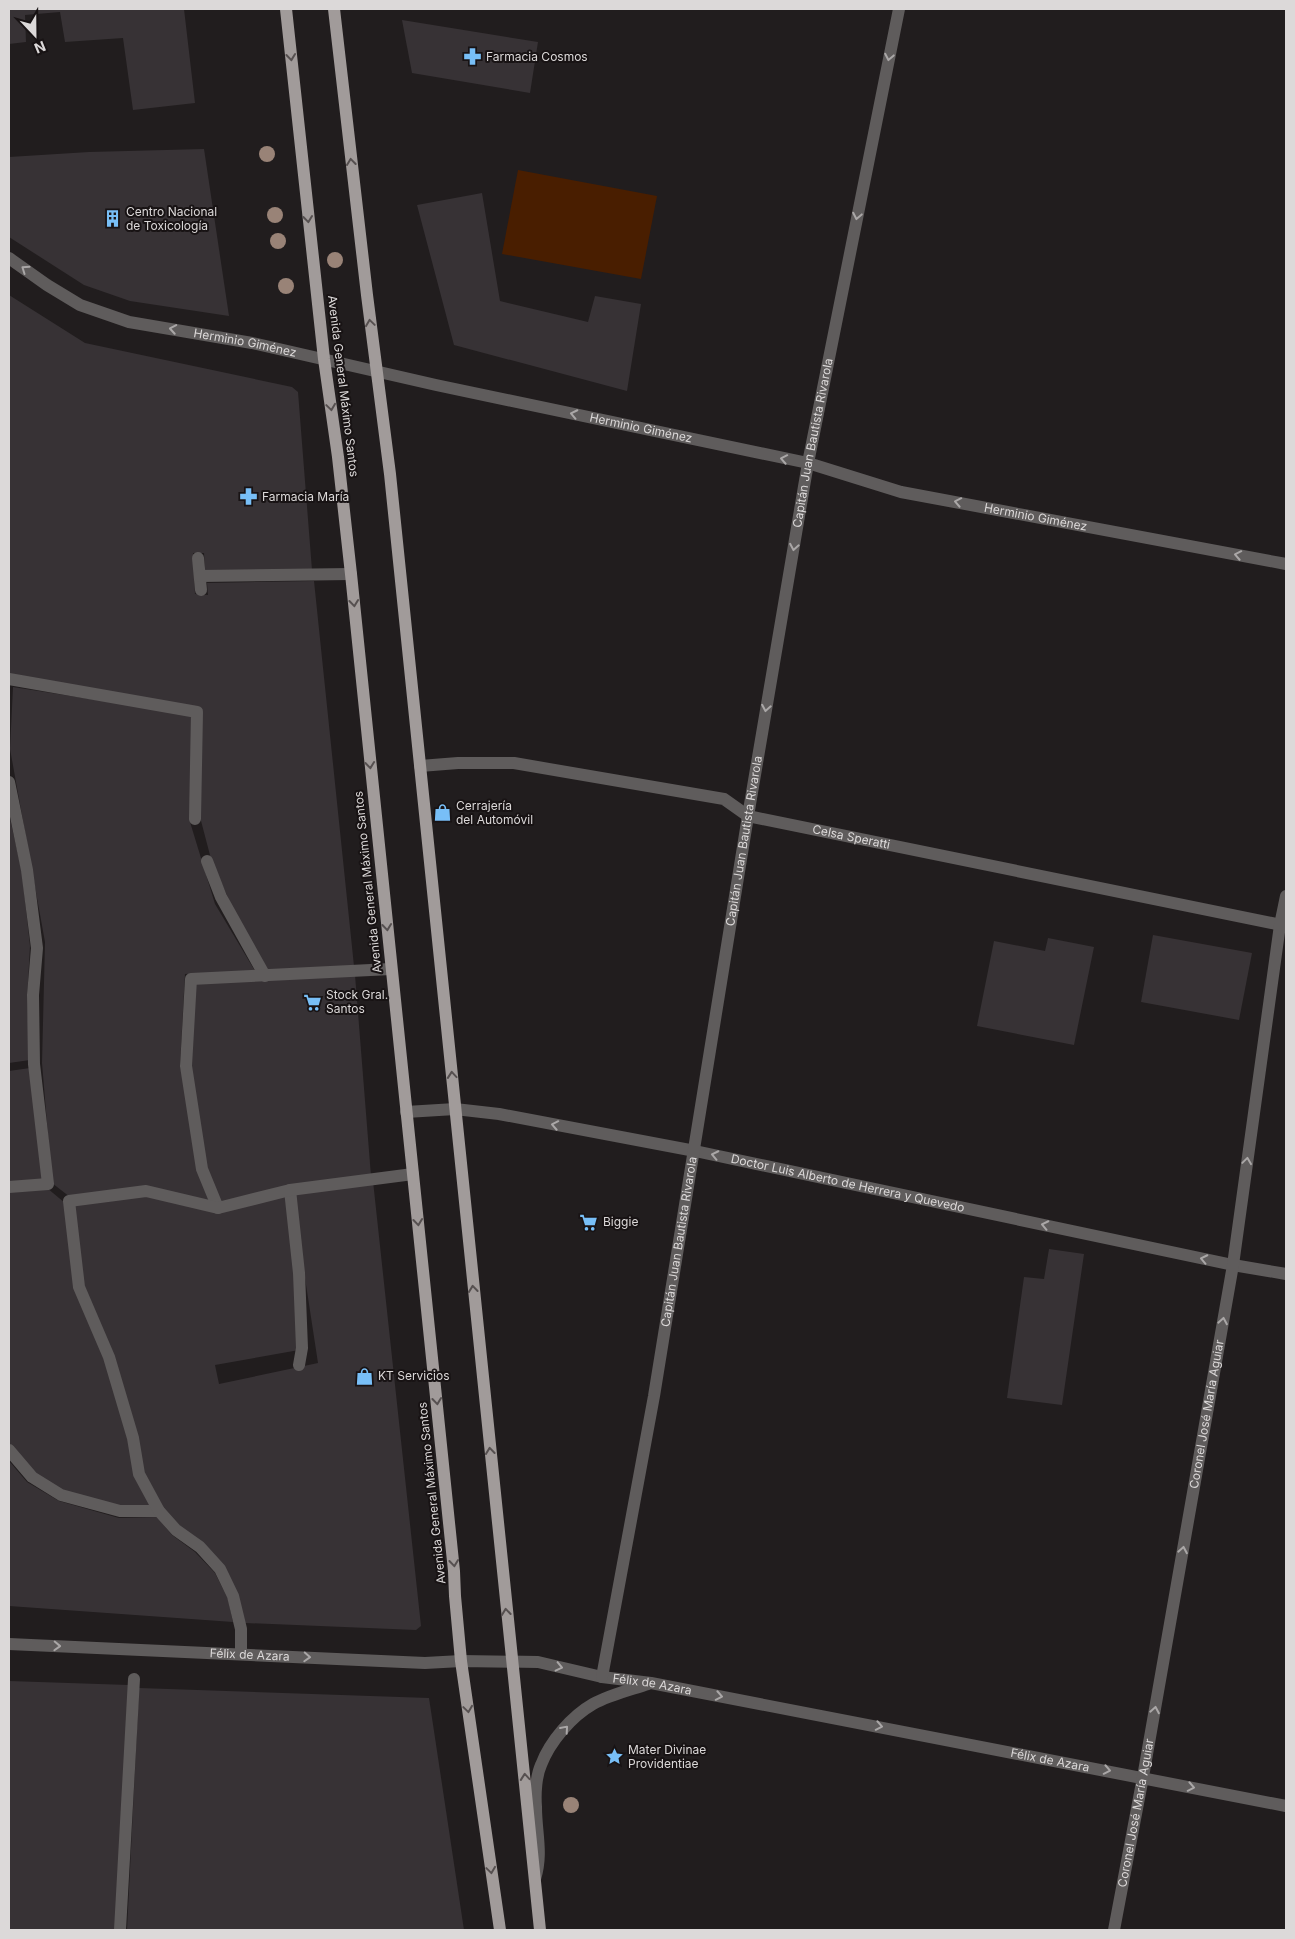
<svg xmlns="http://www.w3.org/2000/svg" width="1295" height="1939" viewBox="0 0 1295 1939" font-family="Inter,sans-serif">
<rect width="100%" height="100%" fill="#211d1e"/>
<!-- green -->
<polygon fill="#491e00" points="518,170 657,196 641,279 502,254"/>
<!-- building -->
<g fill="#373235">
<polygon points="9,9 184,9 195,103 133,110 123,38 65,42 60,12 25,15 26,42 9,44"/>
<polygon points="402,20 538,42 530,93 412,73"/>
<polygon points="204,149 229,316 130,301 84,285 9,237 9,157 89,152"/>
<polygon points="482,193 500,301 588,322 595,296 641,304 627,391 454,345 417,205"/>
<polygon points="9,295 85,343 292,387 298,392 312,570 205,572 204,553 193,553 195,594 208,595 207,583 314,581 354,966 267,972 237,918 211,859 200,817 201,709 9,675"/>
<polygon points="13,687 193,715 190,822 215,904 255,971 185,974 180,1066 212,1202 146,1187 70,1197 52,1183 42,1063 45,942 10,749"/>
<polygon points="9,814 22,872 30,946 27,1001 30,1060 9,1063"/>
<polygon points="1153,935 1252,953 1239,1020 1141,1002"/>
<polygon points="1048,938 1094,947 1074,1045 977,1026 994,941 1045,951"/>
<polygon points="355,975 371,1176 220,1204 205,1169 190,1066 194,983"/>
<polygon points="30,1068 44,1180 9,1182 9,1071"/>
<polygon points="373,1181 421,1626 416,1630 245,1623 235,1591 180,1526 162,1508 143,1472 83,1286 73,1205 145,1195 218,1211 289,1193 299,1350 215,1365 219,1384 318,1363 292,1193"/>
<polygon points="47,1188 65,1203 75,1288 106,1359 153,1507 120,1507 62,1492 33,1473 9,1443 9,1192"/>
<polygon points="1049,1249 1084,1254 1062,1405 1007,1398 1024,1277 1044,1279"/>
<polygon points="9,1461 27,1482 59,1501 119,1518 157,1517 172,1535 195,1552 215,1573 228,1599 233,1622 9,1606"/>
<polygon points="9,1681 129,1685 116,1930 9,1930"/>
<polygon points="139,1688 429,1698 464,1930 127,1930"/>
</g>
<g fill="none" stroke-linecap="round" stroke-linejoin="round">
<!-- minor -->
<g stroke="#5f5c5c" stroke-width="12">
<path id="s1" d="M9,258l38,27 33,20 49,17 123,21 184,42 372,78 93,29 385,72"/>
<polyline points="198,558 201,590"/>
<polyline points="200,576 351,574"/>
<polyline points="9,679 197,712 195,819"/>
<path id="s2" d="M420,766l38,-3h56l210,36 24,17 538,110"/>
<polyline points="9,782 27,870 37,948 33,995 34,1064 48,1184 9,1187"/>
<polyline points="207,861 221,897 265,976"/>
<path id="s3" d="M406,1112l49,-3 44,5 196,37 538,114 53,9"/>
<polyline points="290,1190 299,1273 302,1348 299,1365"/>
<polyline points="218,1208 202,1169 186,1066 191,979 391,969"/>
<polyline points="9,1450 32,1477 61,1495 120,1511 159,1511"/>
<path id="s4" d="M9,1644l416,19 36,-2 77,1 64,15 49,6 635,123"/>
<polyline points="241,1654 241,1629 233,1596 220,1569 200,1547 176,1530 159,1511 139,1474 133,1438 109,1357 79,1287 69,1201 146,1191 218,1208 290,1190 413,1174"/>
<path id="s5" d="M602,1677l52,-281 94,-580 60,-353 91,-454"/>
<path d="M535,1879c8,-26 1,-46 1,-72 -1,-13 0,-31 5,-42 9,-24 31,-49 52,-61 16,-9 37,-14 55,-20"/>
<polyline points="120,1930 134,1679"/>
<path id="s6" d="M1114,1930l29,-153 90,-512 47,-340 6,-29"/>
</g>
<!-- major -->
<g stroke="#a19b9a" stroke-width="12">
<polyline points="286,9 324,359 338,457 351,574 454,1571 455,1596 461,1661 500,1930"/>
<polyline points="334,9 367,295 390,474 540,1930"/>
</g>
</g>
<!-- trees -->
<g fill="#998377">
<circle cx="267" cy="154" r="8"/>
<circle cx="275" cy="215" r="8"/>
<circle cx="278" cy="241" r="8"/>
<circle cx="335" cy="260" r="8"/>
<circle cx="286" cy="286" r="8"/>
<circle cx="571" cy="1805" r="8"/>
</g>
<!-- one-way arrows -->
<defs><path id="oneway-chevron" d="M-2-3.5L2.5 0L-2 3.5" fill="none" stroke-width="1.6" stroke-linecap="round" stroke-linejoin="round" transform="scale(1.25)"/></defs>
<g stroke="#565050">
<use href="#oneway-chevron" transform="translate(291 57) rotate(84)"/>
<use href="#oneway-chevron" transform="translate(351 162) rotate(-97)"/>
<use href="#oneway-chevron" transform="translate(308 219) rotate(83)"/>
<use href="#oneway-chevron" transform="translate(370 323) rotate(-98)"/>
<use href="#oneway-chevron" transform="translate(331 407) rotate(82)"/>
<use href="#oneway-chevron" transform="translate(354 603) rotate(84)"/>
<use href="#oneway-chevron" transform="translate(370 765) rotate(84)"/>
<use href="#oneway-chevron" transform="translate(387 927) rotate(84)"/>
<use href="#oneway-chevron" transform="translate(452 1075) rotate(-95)"/>
<use href="#oneway-chevron" transform="translate(418 1222) rotate(84)"/>
<use href="#oneway-chevron" transform="translate(473 1289) rotate(-96)"/>
<use href="#oneway-chevron" transform="translate(437 1401) rotate(84)"/>
<use href="#oneway-chevron" transform="translate(490 1451) rotate(-96)"/>
<use href="#oneway-chevron" transform="translate(454 1563) rotate(84)"/>
<use href="#oneway-chevron" transform="translate(506 1612) rotate(-96)"/>
<use href="#oneway-chevron" transform="translate(468 1709) rotate(82)"/>
<use href="#oneway-chevron" transform="translate(525 1777) rotate(-95)"/>
<use href="#oneway-chevron" transform="translate(491 1870) rotate(82)"/>
</g>
<g stroke="#aaa7a7">
<use href="#oneway-chevron" transform="translate(889 57) rotate(101)"/>
<use href="#oneway-chevron" transform="translate(857 216) rotate(101)"/>
<use href="#oneway-chevron" transform="translate(25 269) rotate(-145)"/>
<use href="#oneway-chevron" transform="translate(173 329) rotate(-170)"/>
<use href="#oneway-chevron" transform="translate(574 414) rotate(-168)"/>
<use href="#oneway-chevron" transform="translate(784 459) rotate(-169)"/>
<use href="#oneway-chevron" transform="translate(958 502) rotate(-169)"/>
<use href="#oneway-chevron" transform="translate(794 547) rotate(100)"/>
<use href="#oneway-chevron" transform="translate(1238 555) rotate(-169)"/>
<use href="#oneway-chevron" transform="translate(766 708) rotate(100)"/>
<use href="#oneway-chevron" transform="translate(555 1125) rotate(-169)"/>
<use href="#oneway-chevron" transform="translate(715 1155) rotate(-168)"/>
<use href="#oneway-chevron" transform="translate(1247 1161) rotate(-82)"/>
<use href="#oneway-chevron" transform="translate(1045 1225) rotate(-168)"/>
<use href="#oneway-chevron" transform="translate(1204 1259) rotate(-168)"/>
<use href="#oneway-chevron" transform="translate(1223 1321) rotate(-80)"/>
<use href="#oneway-chevron" transform="translate(1183 1550) rotate(-80)"/>
<use href="#oneway-chevron" transform="translate(57 1646) rotate(2)"/>
<use href="#oneway-chevron" transform="translate(307 1657) rotate(3)"/>
<use href="#oneway-chevron" transform="translate(559 1667) rotate(13)"/>
<use href="#oneway-chevron" transform="translate(719 1696) rotate(11)"/>
<use href="#oneway-chevron" transform="translate(1155 1710) rotate(-80)"/>
<use href="#oneway-chevron" transform="translate(879 1726) rotate(11)"/>
<use href="#oneway-chevron" transform="translate(565 1729) rotate(-49)"/>
<use href="#oneway-chevron" transform="translate(1107 1770) rotate(11)"/>
<use href="#oneway-chevron" transform="translate(1191 1787) rotate(11)"/>
</g>
<!-- icons -->
<defs>
<symbol id="pharmacy-bare" viewBox="-9 -9 18 18"><path d="M-2-6h4v4h4v4h-4v4h-4v-4h-4v-4h4Z" fill="#78bff7" stroke="#181314" stroke-width="2.5" paint-order="stroke"/></symbol>
<symbol id="building-bare" viewBox="-9 -9 18 18"><path d="M-4-6H4V6H1V3H-1V6H-4ZM-2.5-4.3h1.7v1.8h-1.7ZM.8-4.3h1.7v1.8H.8ZM-2.5-1h1.7V.8h-1.7ZM.8-1h1.7V.8H.8Z" fill="#78bff7" stroke="#181314" stroke-width="2.5" paint-order="stroke"/></symbol>
<symbol id="shop-bare" viewBox="-9 -9 18 18"><path d="M-5-2.5h2.3a2.7 3.5 0 0 1 5.4 0H5L5.5 6h-11ZM-1.5-2.5h3a1.5 2.3 0 0 0-3 0Z" fill="#78bff7" stroke="#181314" stroke-width="2.5" paint-order="stroke"/></symbol>
<symbol id="supermarket-bare" viewBox="-9 -9 18 18"><path d="M-6-5.5h2.5l.6 2H6L4.5 2H-2.5L-4.4-4H-6ZM-1.5 3.2a1.3 1.3 0 1 0 .1 0ZM3 3.2a1.3 1.3 0 1 0 .1 0Z" fill="#78bff7" stroke="#181314" stroke-width="2.5" paint-order="stroke"/></symbol>
<symbol id="sight-bare" viewBox="-9 -9 18 18"><path d="M0-6L1.8-2.2L6-1.7L2.9 1.2L3.7 5.4L0 3.3L-3.7 5.4L-2.9 1.2L-6-1.7L-1.8-2.2Z" fill="#78bff7" stroke="#181314" stroke-width="2.5" paint-order="stroke"/></symbol>
</defs>
<g fill-rule="evenodd">
<use href="#pharmacy-bare" x="460" y="44" width="25" height="25"/>
<use href="#building-bare" x="100" y="206" width="25" height="25"/>
<use href="#pharmacy-bare" x="236" y="484" width="25" height="25"/>
<use href="#shop-bare" x="430" y="800" width="25" height="25"/>
<use href="#supermarket-bare" x="300" y="990" width="25" height="25"/>
<use href="#supermarket-bare" x="576" y="1210" width="25" height="25"/>
<use href="#shop-bare" x="352" y="1364" width="25" height="25"/>
<use href="#sight-bare" x="602" y="1744" width="25" height="25"/>
</g>
<g text-anchor="middle" stroke-width="4" stroke-linejoin="round" paint-order="stroke">
<!-- poi labels -->
<g font-size="12" fill="#dcd9d9" stroke="#181314" text-anchor="start">
<text x="486" y="61">Farmacia Cosmos</text>
<text x="126" y="216">Centro Nacional<tspan x="126" dy="14">de Toxicología</tspan></text>
<text x="262" y="501">Farmacia María</text>
<text x="456" y="810">Cerrajería<tspan x="456" dy="14">del Automóvil</tspan></text>
<text x="326" y="999">Stock Gral.<tspan x="326" dy="14">Santos</tspan></text>
<text x="603" y="1226">Biggie</text>
<text x="378" y="1380">KT Servicios</text>
<text x="628" y="1754">Mater Divinae<tspan x="628" dy="14">Providentiae</tspan></text>
</g>
<!-- street labels -->
<g font-size="12" fill="#dcd9d9" stroke="#181314">
<text dy="4" stroke="none"><textPath href="#s1" startOffset="255">Herminio Giménez</textPath></text>
<text transform="translate(343 386) rotate(83)" y="4">Avenida General Máximo Santos</text>
<text dy="4" stroke="none"><textPath href="#s1" startOffset="660">Herminio Giménez</textPath></text>
<text dy="4" stroke="none"><textPath href="#s5" startOffset="1252">Capitán Juan Bautista Rivarola</textPath></text>
<text dy="4" stroke="none"><textPath href="#s1" startOffset="1065">Herminio Giménez</textPath></text>
<text dy="4" stroke="none"><textPath href="#s2" startOffset="442">Celsa Speratti</textPath></text>
<text dy="4" stroke="none"><textPath href="#s5" startOffset="848">Capitán Juan Bautista Rivarola</textPath></text>
<text transform="translate(368 882) rotate(-96)" y="4">Avenida General Máximo Santos</text>
<text dy="4" stroke="none"><textPath href="#s3" startOffset="449">Doctor Luis Alberto de Herrera y Quevedo</textPath></text>
<text dy="4" stroke="none"><textPath href="#s5" startOffset="442">Capitán Juan Bautista Rivarola</textPath></text>
<text dy="4" stroke="none"><textPath href="#s6" startOffset="524">Coronel José María Aguiar</textPath></text>
<text transform="translate(432 1493) rotate(-96)" y="4">Avenida General Máximo Santos</text>
<text dy="4" stroke="none"><textPath href="#s4" startOffset="241">Félix de Azara</textPath></text>
<text dy="4" stroke="none"><textPath href="#s4" startOffset="646">Félix de Azara</textPath></text>
<text dy="4" stroke="none"><textPath href="#s4" startOffset="1051">Félix de Azara</textPath></text>
<text dy="4" stroke="none"><textPath href="#s6" startOffset="119">Coronel José María Aguiar</textPath></text>
</g>
</g>
<!-- border -->
<rect width="1295" height="1939" fill="none" stroke="#dcd9d9" stroke-width="20"/>
<!-- north arrow -->
<g transform="translate(35 35) rotate(158)" stroke="#181314" stroke-width="4" paint-order="stroke">
<path d="M0-4L9 19L0 12L-9 19Z" fill="#dcd9d9"/>
<text y="-8" font-size="14" font-weight="bold" text-anchor="middle" fill="#dcd9d9">N</text>
</g>
</svg>
